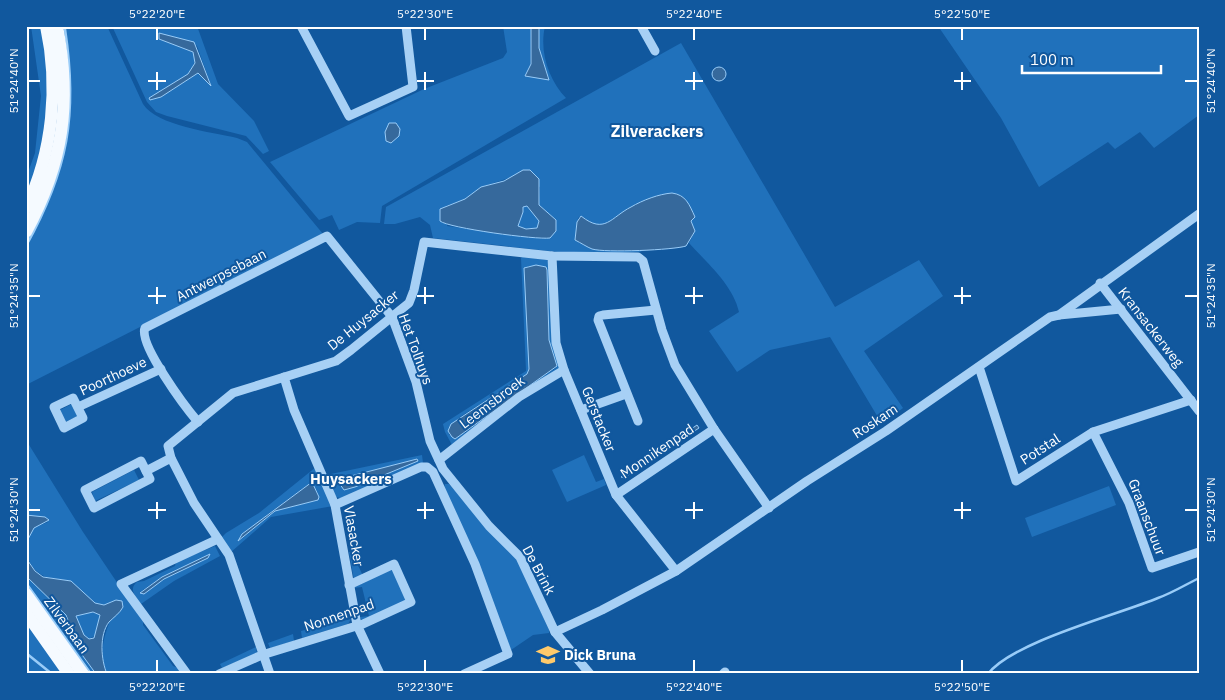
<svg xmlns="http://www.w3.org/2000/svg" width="1225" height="700" viewBox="0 0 1225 700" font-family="'IBM Plex Sans',sans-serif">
<rect width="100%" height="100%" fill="#11589e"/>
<!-- green -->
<g fill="#2071bb" fill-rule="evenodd">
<polygon points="31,26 44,26 47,48 47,132 26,201 26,178 35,153 41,96"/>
<path d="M60,26h47l36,78c14,22 69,28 94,34l10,4 76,92 -297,151v-147l19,-36z"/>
<path d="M112,26h85l21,58 36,37 15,30 -6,3 -17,-18 -79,-20 -11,-4 -9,-10zM174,38l17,3 6,5 14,39 -13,-12 -37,24 -11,1c16,-7 49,-22 44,-44l-4,-4 -31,-11z"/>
<path d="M503,26h28l-1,42 19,11 -10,-31v-22h6c-6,26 4,54 21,72l-184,108 -2,17 -23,-1 -18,8 -7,-15 -13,5 -49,-58 154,-73 79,-31 4,-6z"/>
<polygon points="938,26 1199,26 1199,115 1154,148 1140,132 1115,149 1108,142 1039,187 1001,118"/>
<path d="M681,43l154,264 84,-47 24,36 -79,55 39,57 -21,16 -52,-87 -60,13 -33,22 -28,-41 30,-19c-6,-27 -32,-49 -50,-69l6,-12 -4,-10 2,-2 -21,-26 -36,11 -27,18 -9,3h-6l-13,-9 -3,2 -3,22 17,9 52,1 -4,2 -55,3 -152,-17 -3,-13 -10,-8 -25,7h-11l2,-17zM509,178l31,9 -1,18 17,15 -12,19 -97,-13 -1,-20 19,-7 16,-12z"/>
<polygon points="523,206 527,206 539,221 537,228 522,229 518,226 523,212"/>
<path d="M523,256l24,4 2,3 12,104 -109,78 -7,-13 -2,-8 83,-53 -5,-113zM528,266h14l5,4 2,70 7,28 -46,30 -45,35 -16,2v-6l11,-12 67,-43 2,-5z"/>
<polygon points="72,404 78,416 65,422 60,410"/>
<path d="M26,440l57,92 60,89v4l30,41 5,2 4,6h-75c-8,-19 -4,-36 3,-53 3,-5 2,-14 2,-20l-5,4c-17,2 -26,-15 -39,-23 -7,-5 -19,-2 -26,-7 -15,-8 -24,-34 -9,-47 4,-2 10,-4 15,-6l-22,-7z"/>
<path d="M422,455l1,8 -80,36 -7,-2 -10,-22zM417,459l1,2 -63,26 -11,3 -1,-12z"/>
<polygon points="584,455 596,482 604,479 606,485 567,502 552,470"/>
<path d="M316,467l17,39 -62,11 -40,35 -9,-15 4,-4 33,-20zM310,483c5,3 10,11 8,17l-43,11 -36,30 29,-27z"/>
<polygon points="134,470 139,480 95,501 92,492"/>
<polygon points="445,484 449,484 516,557 549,630 549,633 533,635 511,650 444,488"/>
<polygon points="1109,486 1116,505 1032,537 1025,518"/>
<path d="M215,546l5,10 -46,25 -33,23c-5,-7 -13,-15 -4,-22l7,-1 31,-15 1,-4zM210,554l-8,7 -38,18 -20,15 -4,-2 22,-15z"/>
<polygon points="349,552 352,552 363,576 354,580"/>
<polygon points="393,567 408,601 363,622 360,617 369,616 362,587 353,588"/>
<polygon points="26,576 66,615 80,652 96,674 86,674 26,590"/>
<polygon points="91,612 98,614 100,617 96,635 89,639 84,635 76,616"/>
<polygon points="26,618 66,674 26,674"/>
<polygon points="351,619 348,624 302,638 301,631"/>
<polygon points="293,634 294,641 270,648 268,643"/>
<polygon points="256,647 257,653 222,668 220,664"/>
</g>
<!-- water -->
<g fill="#36699c" stroke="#99ccf8" fill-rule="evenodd">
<polygon points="531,26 539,26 539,48 549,80 525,76 531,64"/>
<polygon points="159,33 194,42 211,86 198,73 161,97 150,100 149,98 188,74 195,63 193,52 159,39"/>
<circle cx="719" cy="74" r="7"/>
<polygon points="389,123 396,123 400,129 399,136 391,143 386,141 385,132"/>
<path d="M523,170h7l9,9v26l17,15v11l-6,7c-13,2 -102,-10 -110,-17v-12l25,-10 16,-12 23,-6zM527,206l12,15 -2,7 -11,1 -8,-3 5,-14v-5z"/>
<path d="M672,193c14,2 17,11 23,24l-4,4 4,10 -9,15c-12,4 -81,7 -94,3 -5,-2 -11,-6 -17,-9l2,-18 4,-6c24,19 30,1 50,-9 12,-7 28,-13 41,-14z"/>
<polygon points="536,265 546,267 547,270 549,340 557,366 455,439 452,437 448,431 451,424 527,374 529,369 524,268"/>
<polygon points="697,425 699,428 624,478 621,477"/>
<polygon points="417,459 418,461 355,487 344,490 339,483 343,478"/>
<polygon points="312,482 319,497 318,500 275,511 238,541 242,534"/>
<polygon points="26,515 45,517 49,520 34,528 26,543"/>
<polygon points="210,554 208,558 164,579 144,594 140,593 162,577"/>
<path d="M26,558l9,13 8,6 28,4 24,22 9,2 12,-5 6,1 1,6c-3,6 -9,10 -14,15 -10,13 -8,38 -2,52h-11l-16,-22 -14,-37 -40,-39zM93,612l7,3 -6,23 -5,1 -5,-4 -8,-19z"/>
</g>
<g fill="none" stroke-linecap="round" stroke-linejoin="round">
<!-- stream -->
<g stroke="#99ccf8" stroke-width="2.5">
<path d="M26,246c42,-76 52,-131 39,-217"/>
<polyline points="26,583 91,674"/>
<polyline points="26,653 52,674"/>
<path d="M988,674c24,-32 129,-59 170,-76 14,-5 27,-13 41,-20"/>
</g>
<!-- minor -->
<g stroke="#a7d0f5" stroke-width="9">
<polyline points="301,26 349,116 413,87 406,26"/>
<polyline points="641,26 655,51"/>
<polyline points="552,256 556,343 564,370 616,495 676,571"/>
<polyline points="1100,283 1199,411"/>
<polyline points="1059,315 1121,309"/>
<polyline points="979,367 1016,481 1093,432 1191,400"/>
<polyline points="284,377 294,410 335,505 357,625 380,674"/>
<polygon points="73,398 83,418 64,428 54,407"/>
<polyline points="78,407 161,369"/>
<polyline points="581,410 626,394"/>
<polyline points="638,421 598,320 599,316 603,315 656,310"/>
<path d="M198,422c-12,-14 -60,-78 -53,-94l182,-92 65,81 24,65 14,59 13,28 46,57 31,31 35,75 35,42"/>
<polyline points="1093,432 1129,503 1152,568 1199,552"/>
<polyline points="439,460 519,397 564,370"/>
<polygon points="141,461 150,479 94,508 85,490"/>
<polyline points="146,471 171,458"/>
<polyline points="616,495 714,429"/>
<polyline points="335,505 421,467 427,467 433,472 475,564 508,654 464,674"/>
<polyline points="555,632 602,610 676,571 807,481 886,431 1050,317 1059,315 1199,214"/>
<polyline points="187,674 121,584 218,539"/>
<polyline points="219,674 262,655 363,624 411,602 394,564 349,585"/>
<polyline points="270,674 229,555 194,503 171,458 168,446 233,393 336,361 351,350 409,303 414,290 424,242 552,256 638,257 643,261 662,330 675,365 714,429 769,508"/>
<polyline points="723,674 725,672"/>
</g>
<!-- major -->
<g stroke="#f5faff" stroke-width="12">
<path d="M26,208c27,-56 33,-122 20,-182"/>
<path d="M26,232c37,-69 46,-128 31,-206"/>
<polyline points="26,594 83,674"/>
<polyline points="26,613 69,674"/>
</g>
</g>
<!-- ticks -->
<path fill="none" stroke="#fff" stroke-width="2" d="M157,28v12M425,28v12M694,28v12M962,28v12M157,72v18M425,72v18M694,72v18M962,72v18M28,81h12M148,81h18M417,81h17M685,81h18M954,81h17M1185,81h13M157,287v17M425,287v17M694,287v17M962,287v17M28,296h12M148,296h18M417,296h17M685,296h18M954,296h17M1185,296h13M157,502v17M425,502v17M694,502v17M962,502v17M28,510h12M148,510h18M417,510h17M685,510h18M954,510h17M1185,510h13M157,660v12M425,660v12M694,660v12M962,660v12"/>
<!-- icons -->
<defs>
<symbol id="school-bare" viewBox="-9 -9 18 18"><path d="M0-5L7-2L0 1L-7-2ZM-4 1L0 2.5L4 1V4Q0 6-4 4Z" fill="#ffca6b" stroke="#11589e" stroke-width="2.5" paint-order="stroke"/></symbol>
</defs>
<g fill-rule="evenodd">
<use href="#school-bare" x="532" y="639" width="32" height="32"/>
</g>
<g text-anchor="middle" stroke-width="4" stroke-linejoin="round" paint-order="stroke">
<!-- street labels -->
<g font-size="14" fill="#fff" stroke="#11589e">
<text transform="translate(221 275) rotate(-27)" y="5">Antwerpsebaan</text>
<text transform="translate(363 320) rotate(-39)" y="5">De Huysacker</text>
<text transform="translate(1151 327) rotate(52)" y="5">Kransackerweg</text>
<text transform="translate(416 349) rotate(70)" y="5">Het Tolhuys</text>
<text transform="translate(113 376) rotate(-25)" y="5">Poorthoeve</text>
<text transform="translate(492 402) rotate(-37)" y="5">Leemsbroek</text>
<text transform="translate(599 419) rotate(68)" y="5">Gerstacker</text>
<text transform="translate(875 421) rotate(-33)" y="5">Roskam</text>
<text transform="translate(1040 449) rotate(-33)" y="5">Potstal</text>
<text transform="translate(657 451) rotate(-34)" y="5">Monnikenpad</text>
<text transform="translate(1147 517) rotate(69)" y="5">Graanschuur</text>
<text transform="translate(354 536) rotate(80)" y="5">Vlasacker</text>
<text transform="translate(539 570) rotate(62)" y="5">De Brink</text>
<text transform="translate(339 615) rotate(-19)" y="5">Nonnenpad</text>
<text transform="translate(67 625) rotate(54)" y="5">Zilverbaan</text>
</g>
<!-- poi labels -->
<g font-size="14" font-weight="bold" fill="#fff" stroke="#11589e" text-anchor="start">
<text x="564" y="660">Dick Bruna</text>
</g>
<!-- neighbourhood labels -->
<g font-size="15" font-weight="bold" fill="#fff" stroke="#11589e">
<text x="351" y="484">Huysackers</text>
</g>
<!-- quarter labels -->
<g font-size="16" font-weight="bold" fill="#fff" stroke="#11589e">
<text x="657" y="137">Zilverackers</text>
</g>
</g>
<!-- border -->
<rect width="1225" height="700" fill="none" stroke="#11589e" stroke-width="55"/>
<!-- scale -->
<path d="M1022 65v8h139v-8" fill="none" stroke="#ffffff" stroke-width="2.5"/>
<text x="1030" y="65" font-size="15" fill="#ffffff" stroke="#11589e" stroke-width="4" paint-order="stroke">100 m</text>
<rect x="28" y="28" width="1170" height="644" fill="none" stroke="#fff" stroke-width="2"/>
<g font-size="12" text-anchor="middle" fill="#fff">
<text x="157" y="18">5°22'20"E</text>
<text x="425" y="18">5°22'30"E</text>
<text x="694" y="18">5°22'40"E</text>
<text x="962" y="18">5°22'50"E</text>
<text transform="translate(14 81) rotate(-90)" y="4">51°24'40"N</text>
<text transform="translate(1211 81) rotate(-90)" y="4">51°24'40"N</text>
<text transform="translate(14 296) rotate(-90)" y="4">51°24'35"N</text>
<text transform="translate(1211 296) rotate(-90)" y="4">51°24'35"N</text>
<text transform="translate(14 510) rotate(-90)" y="4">51°24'30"N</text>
<text transform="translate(1211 510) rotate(-90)" y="4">51°24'30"N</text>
<text x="157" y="691">5°22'20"E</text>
<text x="425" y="691">5°22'30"E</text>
<text x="694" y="691">5°22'40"E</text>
<text x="962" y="691">5°22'50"E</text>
</g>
</svg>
